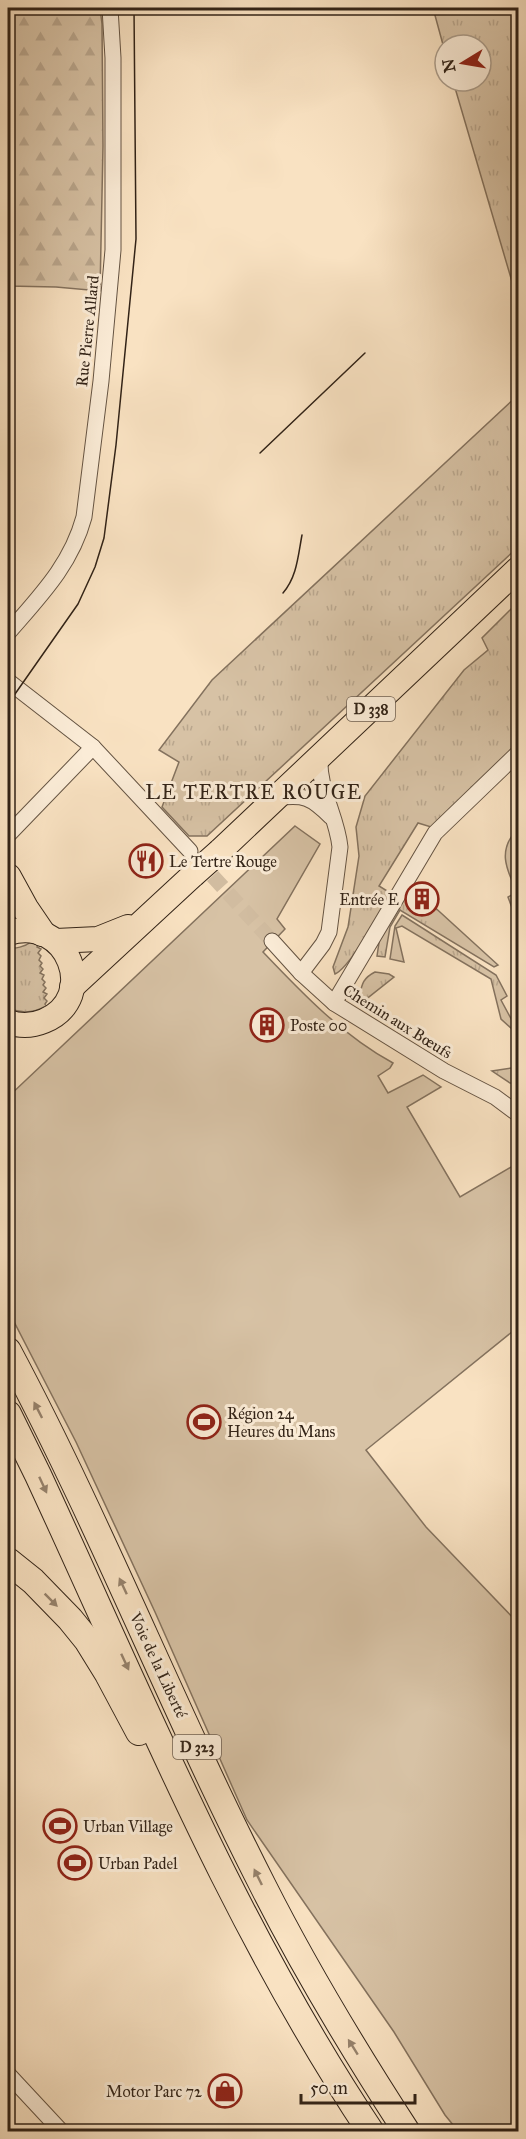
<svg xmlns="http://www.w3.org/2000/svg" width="526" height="2139" viewBox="0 0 526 2139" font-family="'IM FELL Great Primer',serif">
<defs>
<pattern id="grass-tufts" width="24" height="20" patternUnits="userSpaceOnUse" patternTransform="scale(1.5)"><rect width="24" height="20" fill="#d7c2a5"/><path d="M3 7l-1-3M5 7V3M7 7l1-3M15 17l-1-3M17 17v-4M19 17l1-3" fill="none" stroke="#b9a68d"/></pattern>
<pattern id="forest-firs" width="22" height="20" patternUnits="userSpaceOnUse" patternTransform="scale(1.5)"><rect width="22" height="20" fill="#d7c2a5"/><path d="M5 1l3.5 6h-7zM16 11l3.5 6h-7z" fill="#b9a68d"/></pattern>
</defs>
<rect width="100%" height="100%" fill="#f9e2c2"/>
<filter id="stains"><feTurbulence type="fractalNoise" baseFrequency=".00333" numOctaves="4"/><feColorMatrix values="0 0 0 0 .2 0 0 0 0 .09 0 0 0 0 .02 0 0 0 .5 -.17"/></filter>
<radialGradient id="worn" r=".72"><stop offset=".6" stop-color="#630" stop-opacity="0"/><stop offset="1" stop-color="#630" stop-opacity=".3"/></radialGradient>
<!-- grass -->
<g fill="url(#grass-tufts)" stroke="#84725e" stroke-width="1.5">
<polygon points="433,8 518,8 518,302 453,81 481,81 481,45 445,45 445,52"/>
<polygon points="518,395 518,547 207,836 189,836 162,807 179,762 159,750 212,680"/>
<path d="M518,602v143l-87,82 -13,-4 -39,63 13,8c-10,16 -43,75 -57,80l-2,-7 15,-40 11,-71 -3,-29 9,-31 99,-126 24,-20 -6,-12z"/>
<polygon points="411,887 420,893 416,898 426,907 430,903 498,965 494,967 400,910 390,927 385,957 377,956 380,936"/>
<polygon points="402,915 496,975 507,996 501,1000 515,1026 512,1029 501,1019 491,979 402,926 396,928 404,962 390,959 395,926"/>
<path d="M31,942l8,2 -2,3 4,2 -3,4 3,3 -2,4 3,3 -2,3 3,3 -3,4 4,2 -2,4 3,3 -2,3 3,3 -3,4 4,2 -3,4 3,3 -2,3 1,2c-12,7 -23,8 -35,3l2,-4 -3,-3 3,-3 -4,-3 3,-4 -4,-3 3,-3 -3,-3 2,-3 -2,-3 1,-4 -1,-26c6,3 18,-1 23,-5z"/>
<path d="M375,972l14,2 5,3 -29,23 -6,-3c3,-13 4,-19 16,-25z"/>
<polygon points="518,1067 518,1084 510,1083 492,1071"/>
</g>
<!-- forest -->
<polygon fill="url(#forest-firs)" stroke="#84725e" stroke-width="1.5" points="8,8 100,8 102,24 103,146 100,291 56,287 8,286"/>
<!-- park -->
<g fill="#d7c2a5" stroke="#84725e" stroke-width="1.5">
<path d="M295,826l25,18 -43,75 8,10 -22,23c39,41 80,84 130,111l-3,5 -12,8 10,17 35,-18 18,12 -34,20 53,90 58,-34v164l-152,123 60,77 92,96v508h-60l-13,-16 -51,-83 -147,-212 -92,-208 -79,-170 -68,-132v-213z"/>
<path d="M518,829v95l-10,-27 9,-5c-11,-23 -20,-43 1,-63z"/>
</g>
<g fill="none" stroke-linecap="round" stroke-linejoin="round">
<!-- minor-tunnel -->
<polyline stroke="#d1bca0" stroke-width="15" stroke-dasharray="15 8" stroke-linecap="butt" points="197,859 272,941"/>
<defs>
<g id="minor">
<path d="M8,633c32,-37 63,-68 76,-116l17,-136 12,-131v-192l-3,-50"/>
<polyline points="8,681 93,747 190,851"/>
<path d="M276,798c28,-4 35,-1 55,19"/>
<polyline points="8,835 93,747"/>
<polyline points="272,941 301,973 334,1003 444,1071 495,1097 518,1114"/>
<path d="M301,973l22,-29 6,-12 11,-85c-3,-31 -22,-58 -20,-90"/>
<polyline points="334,1003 435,833 518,753"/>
<polyline points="8,2074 62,2132"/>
</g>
<g id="primary">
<polyline points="220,851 518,569"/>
<path d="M8,933c60,-19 92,65 36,88 -12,5 -25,5 -36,1"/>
<polyline points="56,941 98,939 128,927"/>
<polyline points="72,987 193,875"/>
</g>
<g id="trunk">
<polyline points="8,877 25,908 42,933"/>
<path d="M8,1351c93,174 165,359 255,535 43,85 92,166 144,246"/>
<path d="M8,1414l30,61c103,222 196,452 333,657"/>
<polyline points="8,1561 33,1581 70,1619 87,1640 108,1674 139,1732"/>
</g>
</defs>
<!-- minor casing -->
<use href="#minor" stroke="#645342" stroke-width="17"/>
<!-- primary casing -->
<use href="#primary" stroke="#322317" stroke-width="26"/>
<!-- trunk casing -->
<use href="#trunk" stroke="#322317" stroke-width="28"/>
<!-- minor -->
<use href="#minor" stroke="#fbecd7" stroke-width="15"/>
<!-- primary -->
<use href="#primary" stroke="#f9e2c2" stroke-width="24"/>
<!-- trunk -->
<use href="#trunk" stroke="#f9e2c2" stroke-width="26"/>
<!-- tram -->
<g stroke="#322317" stroke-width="1.5">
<polyline points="260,453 365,353"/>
<path d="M283,593c14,-16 15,-37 19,-58"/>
<polyline points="8,704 78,604 95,567 104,538 116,445 136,239 134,8"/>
</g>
<defs>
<polyline id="primary-bridge" points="193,875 220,851"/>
</defs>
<!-- primary-bridge casing -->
<use href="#primary-bridge" stroke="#322317" stroke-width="26" stroke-linecap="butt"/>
<!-- primary-bridge -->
<use href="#primary-bridge" stroke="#f9e2c2" stroke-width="24"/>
</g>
<!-- one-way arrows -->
<defs><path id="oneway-solid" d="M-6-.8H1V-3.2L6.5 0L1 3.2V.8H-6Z" transform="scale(1.5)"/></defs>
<g fill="#96826c">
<use href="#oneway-solid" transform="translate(38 1410) rotate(-117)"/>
<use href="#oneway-solid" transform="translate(43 1485) rotate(65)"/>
<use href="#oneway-solid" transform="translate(123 1586) rotate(-115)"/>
<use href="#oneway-solid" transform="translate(51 1600) rotate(45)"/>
<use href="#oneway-solid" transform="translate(125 1662) rotate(65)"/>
<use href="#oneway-solid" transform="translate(258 1877) rotate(-116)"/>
<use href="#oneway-solid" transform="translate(353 2047) rotate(-122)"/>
</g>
<!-- icons -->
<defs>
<symbol id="restaurant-ring" viewBox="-11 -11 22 22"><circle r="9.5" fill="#fbecd7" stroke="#8f2418" stroke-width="1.5"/><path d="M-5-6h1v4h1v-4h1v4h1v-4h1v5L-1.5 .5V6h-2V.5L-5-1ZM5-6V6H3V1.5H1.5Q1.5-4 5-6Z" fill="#8f2418"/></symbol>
<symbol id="building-ring" viewBox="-11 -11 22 22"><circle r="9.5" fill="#fbecd7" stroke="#8f2418" stroke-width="1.5"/><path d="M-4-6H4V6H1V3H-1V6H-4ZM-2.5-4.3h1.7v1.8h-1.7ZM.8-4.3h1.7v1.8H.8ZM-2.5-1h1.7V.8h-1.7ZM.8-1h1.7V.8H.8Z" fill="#8f2418"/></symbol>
<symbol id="stadium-ring" viewBox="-11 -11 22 22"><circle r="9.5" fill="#fbecd7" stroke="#8f2418" stroke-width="1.5"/><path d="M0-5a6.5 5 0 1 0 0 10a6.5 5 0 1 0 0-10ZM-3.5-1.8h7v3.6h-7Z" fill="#8f2418"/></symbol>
<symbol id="shop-ring" viewBox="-11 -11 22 22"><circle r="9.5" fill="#fbecd7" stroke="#8f2418" stroke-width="1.5"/><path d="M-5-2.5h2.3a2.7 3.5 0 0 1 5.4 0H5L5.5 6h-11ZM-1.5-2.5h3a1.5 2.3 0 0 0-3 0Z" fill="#8f2418"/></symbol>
</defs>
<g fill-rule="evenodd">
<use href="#restaurant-ring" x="127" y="842" width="38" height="38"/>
<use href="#building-ring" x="403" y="880" width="38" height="38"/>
<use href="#building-ring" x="248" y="1006" width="38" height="38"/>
<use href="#stadium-ring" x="185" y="1403" width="38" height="38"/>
<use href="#stadium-ring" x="41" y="1807" width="38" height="38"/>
<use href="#stadium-ring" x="56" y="1844" width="38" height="38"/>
<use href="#shop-ring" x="206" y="2072" width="38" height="38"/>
</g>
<g text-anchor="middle" stroke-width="6" stroke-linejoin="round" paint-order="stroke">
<!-- shield labels -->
<g fill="#fbecd7" stroke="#6e5f51" stroke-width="1.5">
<rect x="347" y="697" width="48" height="24" rx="4.5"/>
<rect x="173" y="1735" width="48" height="24" rx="4.5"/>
</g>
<g font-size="15" font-weight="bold" fill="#322317">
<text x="371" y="714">D 338</text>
<text x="197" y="1752">D 323</text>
</g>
<!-- street labels -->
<g font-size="16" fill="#322317" stroke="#fbecd7">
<text transform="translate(87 331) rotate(-84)" y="6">Rue Pierre Allard</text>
<text transform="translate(398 1021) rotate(32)" y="6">Chemin aux Bœufs</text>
<text transform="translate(159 1665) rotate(65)" y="6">Voie de la Liberté</text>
</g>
<!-- poi labels -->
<g font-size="16" fill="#322317" stroke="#fbecd7" text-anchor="start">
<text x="169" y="867">Le Tertre Rouge</text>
<text x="399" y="905" text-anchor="end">Entrée E</text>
<text x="290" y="1031">Poste 00</text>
<text x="227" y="1419">Région 24<tspan x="227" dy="18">Heures du Mans</tspan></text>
<text x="83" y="1832">Urban Village</text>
<text x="98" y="1869">Urban Padel</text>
<text x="202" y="2097" text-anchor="end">Motor Parc 72</text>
</g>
<!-- quarter labels -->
<g font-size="20" letter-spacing="1.5" fill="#322317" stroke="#fbecd7">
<text x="254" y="799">LE TERTRE ROUGE</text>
</g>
</g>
<!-- margin -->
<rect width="526" height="2139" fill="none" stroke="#f9e2c2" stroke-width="30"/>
<rect x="9" y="9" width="508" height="2121" fill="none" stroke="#322317" stroke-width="3"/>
<rect x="15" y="15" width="496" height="2109" fill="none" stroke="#322317" stroke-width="1.5"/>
<!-- north arrow -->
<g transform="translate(463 63) rotate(259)"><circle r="28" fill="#fbecd7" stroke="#ab9c8a" stroke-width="1.5"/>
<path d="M0-4.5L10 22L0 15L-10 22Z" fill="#8f2418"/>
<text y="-9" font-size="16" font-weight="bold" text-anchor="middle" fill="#322317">N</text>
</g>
<!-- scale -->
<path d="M301 2094v9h114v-9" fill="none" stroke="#322317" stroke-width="3"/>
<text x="310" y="2094" font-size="18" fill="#322317" stroke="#fbecd7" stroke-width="4.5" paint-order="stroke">50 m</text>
<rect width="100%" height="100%" filter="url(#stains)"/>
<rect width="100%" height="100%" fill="url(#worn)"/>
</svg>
